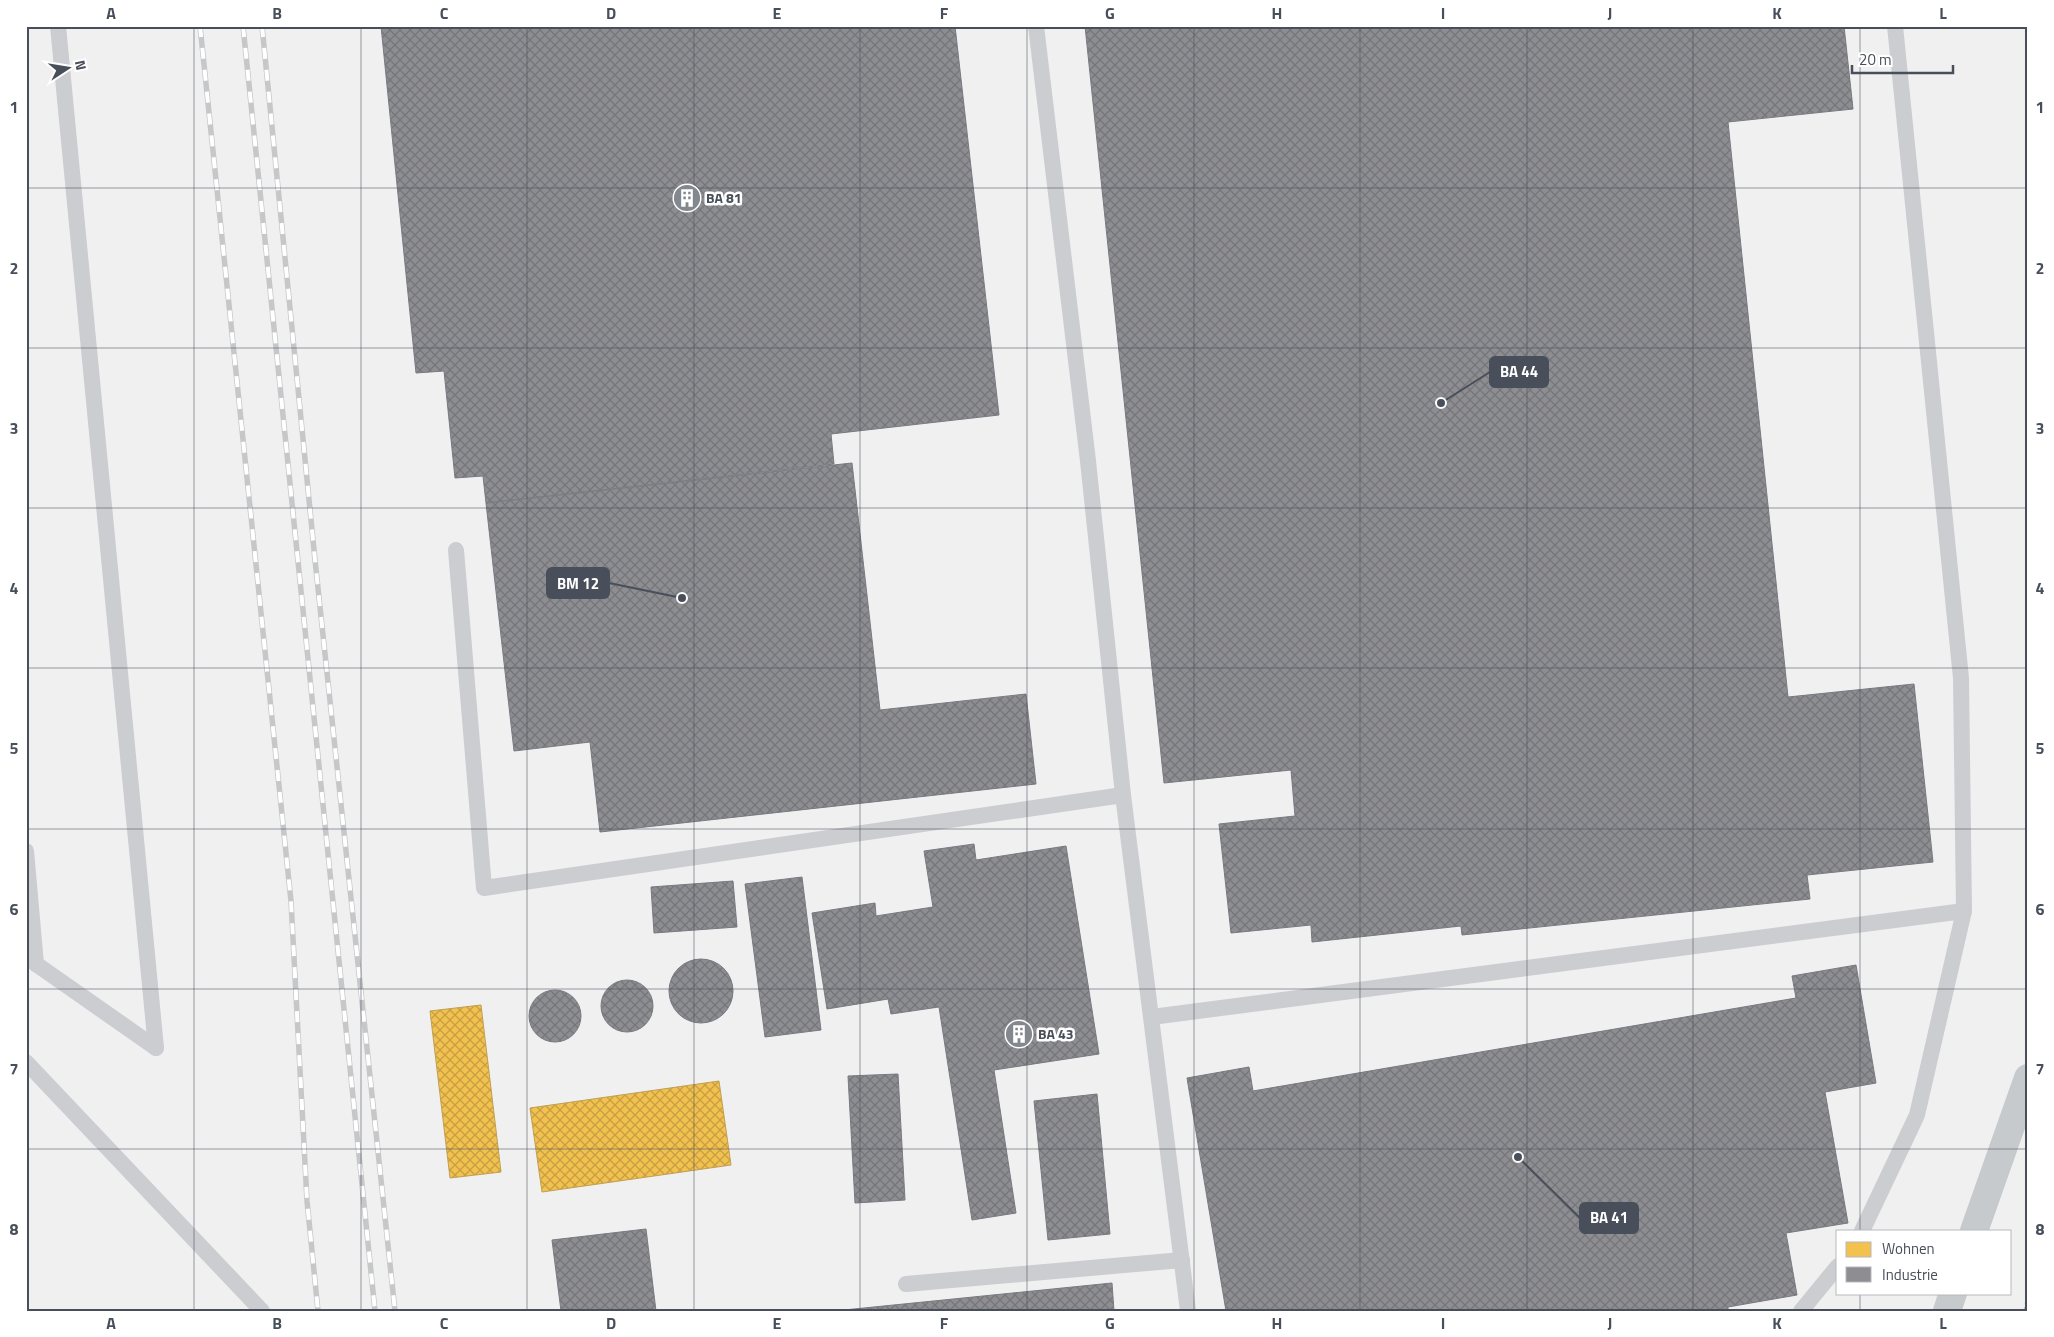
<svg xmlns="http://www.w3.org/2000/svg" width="2054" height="1337" viewBox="0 0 2054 1337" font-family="'Titillium Web',sans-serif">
<defs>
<pattern id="homes-cross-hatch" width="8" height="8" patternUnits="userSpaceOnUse" patternTransform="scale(1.25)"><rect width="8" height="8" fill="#f2c14e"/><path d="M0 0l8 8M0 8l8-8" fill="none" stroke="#c69f44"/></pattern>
<pattern id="industry-cross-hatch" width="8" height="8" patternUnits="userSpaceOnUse" patternTransform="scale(1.25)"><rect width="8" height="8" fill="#8d8d92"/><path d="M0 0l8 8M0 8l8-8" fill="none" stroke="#75767a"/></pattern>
</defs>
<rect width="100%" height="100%" fill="#f0f0f0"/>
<!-- homes -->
<g fill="url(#homes-cross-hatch)" stroke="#bf9f52">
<polygon points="481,1005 501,1172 450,1178 430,1011"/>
<polygon points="719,1081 731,1165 542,1192 530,1108"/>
</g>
<!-- industry -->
<g fill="url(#industry-cross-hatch)" stroke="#787a81">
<polygon points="381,26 955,26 999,415 831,434 834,464 486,503 483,476 455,478 444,371 416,373"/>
<polygon points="1085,26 1844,26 1853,109 1728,122 1788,697 1914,684 1933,862 1807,875 1810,899 1462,935 1461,926 1312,942 1311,925 1231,933 1219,824 1295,816 1291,770 1164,783"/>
<polygon points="852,463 880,710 1026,694 1036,784 600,832 590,742 514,751 486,503"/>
<polygon points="974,844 976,860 1066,846 1099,1054 994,1070 1016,1213 972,1220 939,1007 891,1014 888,999 827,1009 812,913 875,903 876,916 933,907 924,851"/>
<polygon points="802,877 821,1030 765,1037 745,884"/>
<polygon points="733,881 737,927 654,933 651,887"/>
<circle cx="701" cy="991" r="32"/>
<polygon points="1856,965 1876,1083 1825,1092 1848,1223 1786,1233 1797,1295 1728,1307 1728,1311 1226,1311 1187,1078 1249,1067 1253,1091 1796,998 1792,976"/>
<circle cx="627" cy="1006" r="26"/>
<circle cx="555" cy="1016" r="26"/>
<polygon points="898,1074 905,1200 855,1203 848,1076"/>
<polygon points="1097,1094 1110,1234 1048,1240 1034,1101"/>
<polygon points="646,1229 656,1311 561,1311 552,1240"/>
<polygon points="1112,1283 1114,1311 834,1311"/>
</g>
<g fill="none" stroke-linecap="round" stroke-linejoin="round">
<!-- path -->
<polyline stroke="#bac3c1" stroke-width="3" stroke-dasharray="4 2.5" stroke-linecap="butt" points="2025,1311 2028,1293"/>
<!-- service -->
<g stroke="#cbcdd0" stroke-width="16">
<polyline points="58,26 156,1048"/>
<polyline points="1036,26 1088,461 1123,795 1188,1311"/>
<polyline points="456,550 484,888 1123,795"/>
<polyline points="26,851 36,964"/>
<polyline points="26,952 36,964 156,1048"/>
<polyline points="1152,1017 1964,911"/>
<polyline points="26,1062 262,1311"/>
<polyline points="1862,1231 1917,1115 1964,911 1961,678 1895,26"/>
<polyline points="906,1284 1182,1260"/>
<polyline points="1801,1311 1838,1266"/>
</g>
<!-- primary -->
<g stroke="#c7cacd" stroke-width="28">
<polyline points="1974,1231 2028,1078"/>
<polyline points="1947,1311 1953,1293"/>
</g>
<defs>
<g id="rail">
<polyline points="200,26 291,901 307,1201 318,1311"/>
<polyline points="243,26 375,1311"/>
<polyline points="262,26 315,560 395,1311"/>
</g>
</defs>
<!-- rail casing -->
<use href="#rail" stroke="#c6c7c9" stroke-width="5.5"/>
<!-- rail -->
<use href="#rail" stroke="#fff" stroke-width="4" stroke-dasharray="11" stroke-linecap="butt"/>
</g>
<!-- grid -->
<path fill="none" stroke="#484f5a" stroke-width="1" stroke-opacity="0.55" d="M194,26v1285M361,26v1285M527,26v1285M694,26v1285M860,26v1285M1027,26v1285M1194,26v1285M1360,26v1285M1527,26v1285M1693,26v1285M1860,26v1205M26,188h2002M26,348h2002M26,508h2002M26,668h2002M26,829h2002M26,989h2002M26,1149h2002M1860,1293v18"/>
<!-- icons -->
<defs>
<symbol id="building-disc" viewBox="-11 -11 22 22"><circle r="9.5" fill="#83878e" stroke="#fff"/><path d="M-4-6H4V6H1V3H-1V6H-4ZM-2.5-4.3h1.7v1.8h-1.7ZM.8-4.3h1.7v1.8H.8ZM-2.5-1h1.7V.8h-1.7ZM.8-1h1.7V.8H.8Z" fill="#fff"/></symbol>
</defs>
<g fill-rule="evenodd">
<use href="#building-disc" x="671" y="182" width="32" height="32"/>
<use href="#building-disc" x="1003" y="1018" width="32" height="32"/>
</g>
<g text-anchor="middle" stroke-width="5" stroke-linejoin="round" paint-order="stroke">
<!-- poi labels -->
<g font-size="14" font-weight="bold" fill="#484f5a" stroke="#fff" text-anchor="start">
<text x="706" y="203">BA 81</text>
<text x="1038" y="1039">BA 43</text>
</g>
</g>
<!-- callouts -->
<path fill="none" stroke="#484f5a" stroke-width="2" d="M1441 403L1490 372M682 598L609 583M1518 1157L1580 1218"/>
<g fill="#484f5a" stroke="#fff" stroke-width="2">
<circle cx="1441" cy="403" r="5"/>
<circle cx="682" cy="598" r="5"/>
<circle cx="1518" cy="1157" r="5"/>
</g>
<g fill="#484f5a" stroke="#484f5a" stroke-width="2">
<rect x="1490" y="357" width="58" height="30" rx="5"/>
<rect x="547" y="568" width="62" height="30" rx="5"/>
<rect x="1580" y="1203" width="58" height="30" rx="5"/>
</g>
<g font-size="15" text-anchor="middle" font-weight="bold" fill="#fff">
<text x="1519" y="377">BA 44</text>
<text x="578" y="589">BM 12</text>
<text x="1609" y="1223">BA 41</text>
</g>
<!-- border -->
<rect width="2054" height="1337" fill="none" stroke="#ffffff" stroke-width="55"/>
<!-- legend -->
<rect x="1836" y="1230" width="175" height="65" fill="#ffffff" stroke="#b6b9bd"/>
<rect x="1846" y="1242" width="25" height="15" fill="#f2c14e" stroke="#b6b9bd"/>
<text x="1882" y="1254" font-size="15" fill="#484f5a">Wohnen</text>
<rect x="1846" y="1267" width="25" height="15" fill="#8d8d92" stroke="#b6b9bd"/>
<text x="1882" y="1280" font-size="15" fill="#484f5a">Industrie</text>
<!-- north arrow -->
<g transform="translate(68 68) rotate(78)" stroke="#ffffff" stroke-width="4" paint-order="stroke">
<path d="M0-4L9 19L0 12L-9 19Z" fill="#484f5a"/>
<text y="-8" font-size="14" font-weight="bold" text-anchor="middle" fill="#484f5a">N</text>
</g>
<!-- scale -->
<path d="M1852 65v8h101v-8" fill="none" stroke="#484f5a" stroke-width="2.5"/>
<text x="1859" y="65" font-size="15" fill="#484f5a" stroke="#ffffff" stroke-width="4" paint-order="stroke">20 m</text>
<rect x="28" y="28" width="1998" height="1282" fill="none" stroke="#484f5a" stroke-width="2"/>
<g font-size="16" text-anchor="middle" font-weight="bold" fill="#484f5a">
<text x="111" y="19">A</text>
<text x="277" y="19">B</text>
<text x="444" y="19">C</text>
<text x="611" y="19">D</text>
<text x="777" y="19">E</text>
<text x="944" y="19">F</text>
<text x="1110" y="19">G</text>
<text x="1277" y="19">H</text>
<text x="1443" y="19">I</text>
<text x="1610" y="19">J</text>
<text x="1777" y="19">K</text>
<text x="1943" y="19">L</text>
<text x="14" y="113">1</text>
<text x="2040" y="113">1</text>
<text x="14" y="274">2</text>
<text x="2040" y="274">2</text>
<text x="14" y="434">3</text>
<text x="2040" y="434">3</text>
<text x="14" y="594">4</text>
<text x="2040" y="594">4</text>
<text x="14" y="754">5</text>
<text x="2040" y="754">5</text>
<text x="14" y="915">6</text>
<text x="2040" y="915">6</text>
<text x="14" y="1075">7</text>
<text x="2040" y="1075">7</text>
<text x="14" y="1235">8</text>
<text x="2040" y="1235">8</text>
<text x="111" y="1329">A</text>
<text x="277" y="1329">B</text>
<text x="444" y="1329">C</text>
<text x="611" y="1329">D</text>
<text x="777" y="1329">E</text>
<text x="944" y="1329">F</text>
<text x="1110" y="1329">G</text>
<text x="1277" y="1329">H</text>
<text x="1443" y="1329">I</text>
<text x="1610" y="1329">J</text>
<text x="1777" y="1329">K</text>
<text x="1943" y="1329">L</text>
</g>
</svg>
